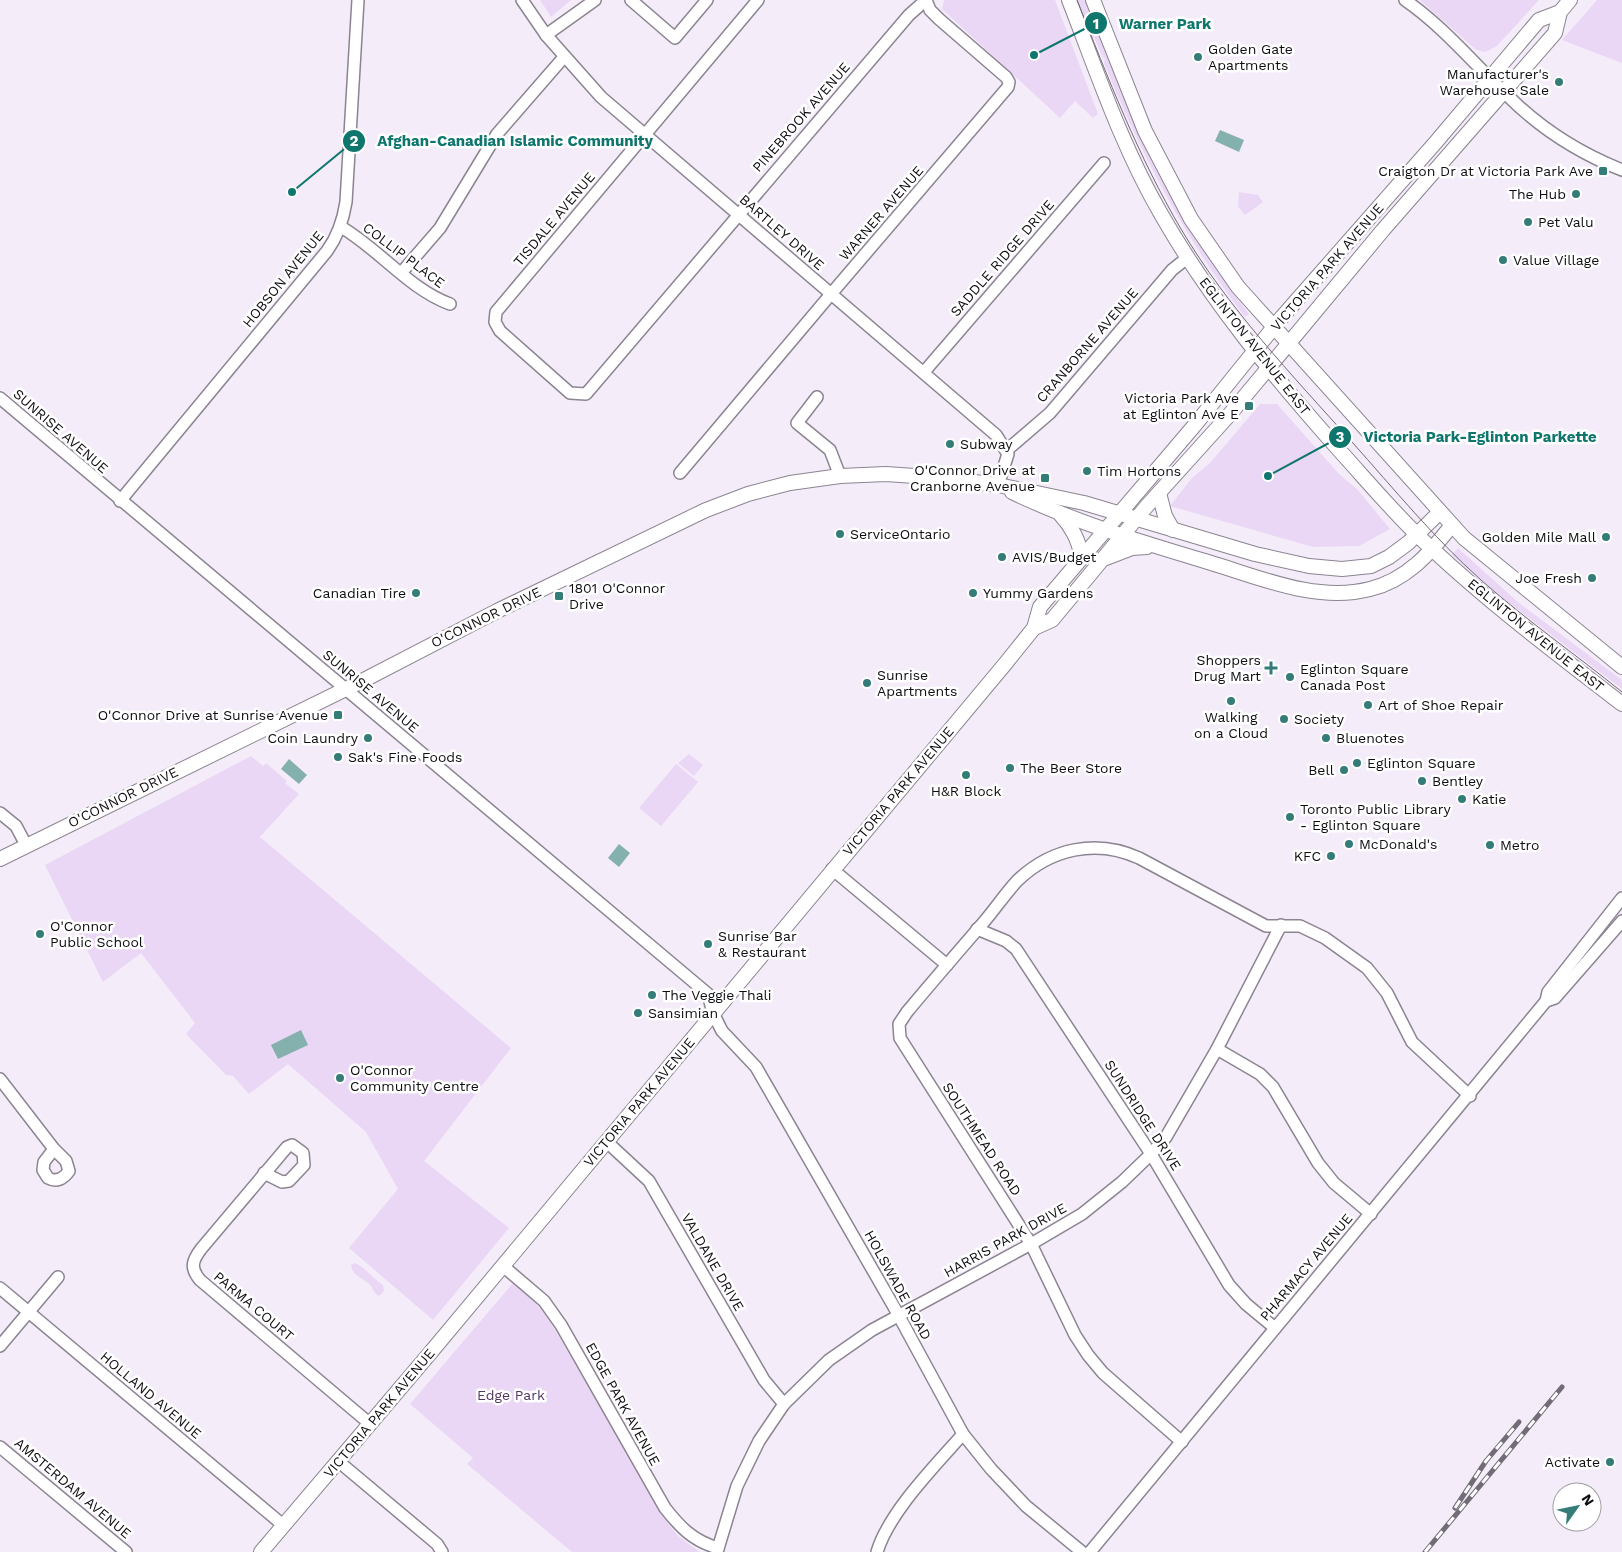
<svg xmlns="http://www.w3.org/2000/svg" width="1622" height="1552" viewBox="0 0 1622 1552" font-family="'Work Sans',sans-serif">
<rect width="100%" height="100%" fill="#f5ecfa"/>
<!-- green -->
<g fill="#ead7f5">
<polygon points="540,0 571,0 551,17"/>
<polygon points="944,0 1055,0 1098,114 1093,118 1075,101 1060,118 942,9"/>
<path d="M1076,0h9c20,50 39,100 61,149 28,58 63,113 103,165l-4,3c-59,-77 -103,-160 -141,-254l1,-5h-2l-9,-21 -3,1z"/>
<polygon points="1420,0 1539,0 1497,46 1485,52 1475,49"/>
<polygon points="1597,0 1622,0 1622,63 1562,40"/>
<polygon points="1239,192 1258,195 1263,202 1245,215 1238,207"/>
<polygon points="1260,404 1277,404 1339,474 1357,489 1390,529 1359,546 1313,547 1170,506 1191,479 1210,463"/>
<polygon points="1458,548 1519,603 1622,680 1622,689 1516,608 1514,610 1452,555"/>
<polygon points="689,754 703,765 694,776 678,763"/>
<polygon points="251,756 263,766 266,763 287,781 285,783 299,794 260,837 511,1048 424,1161 509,1228 433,1320 349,1248 398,1189 366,1132 288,1064 249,1094 233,1076 226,1075 186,1034 195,1023 141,953 103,982 45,865"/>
<polygon points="676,764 698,782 661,826 639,808"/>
<path d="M355,1263c10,4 18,16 28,22l1,6 -5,5c-5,-3 -5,-5 -8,-10 -7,-9 -18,-8 -20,-21z"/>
<polygon points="513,1283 530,1296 547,1316 667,1522 678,1536 700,1552 572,1552 467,1464 473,1458 410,1404"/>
</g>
<!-- water -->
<g fill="#84b0ad">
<polygon points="1220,130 1244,140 1239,152 1215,141"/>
<polygon points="289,759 307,775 299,784 281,769"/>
<polygon points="619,844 630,853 619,867 608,858"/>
<polygon points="301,1030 308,1045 278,1059 271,1045"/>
</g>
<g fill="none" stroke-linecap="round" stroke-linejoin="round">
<defs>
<g id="minor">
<polyline points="522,0 546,35 601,97 996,435 1008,454 998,485"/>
<polyline points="631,0 675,38 707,0"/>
<polyline points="758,0 496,312 495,322 500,331 570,393 586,394 909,15 926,0"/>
<path d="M1405,0c39,27 69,64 103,96 33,33 71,57 114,74"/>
<polyline points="546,35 595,0"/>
<path d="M341,227c38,22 68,62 109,77"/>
<polyline points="402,272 440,228 497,134 564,57"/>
<polyline points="924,372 1104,163"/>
<polyline points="817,397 797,423 830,450 840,476"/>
<polyline points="0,398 708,994 713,1013 722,1031 756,1067 894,1307 963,1434 991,1469 1026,1506 1082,1552"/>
<polyline points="1007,450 1050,413 1172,270 1187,258"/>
<polyline points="680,473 831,294 1008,87 1009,82 1006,77 939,19 930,10 926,0"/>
<path d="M120,501l207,-250c11,-15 16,-30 19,-49l12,-202"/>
<polyline points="0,813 16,826 26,845"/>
<polyline points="832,869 947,965"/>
<polyline points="977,929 1006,941 1016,949 1151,1154 1229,1285 1246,1304 1275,1328"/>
<polyline points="1546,1001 1555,998 1622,921"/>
<polyline points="1217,1049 1260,1074 1273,1087 1318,1163 1334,1183 1371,1214"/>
<path d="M0,1079l54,70 12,12 3,10c-5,7 -12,12 -21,7l-5,-8 1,-8 10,-13"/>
<polyline points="607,1142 649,1181 764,1380 784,1404"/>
<path d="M264,1173l18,9 7,-1 15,-16 -1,-12 -11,-8 -5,2 -86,102c-9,12 -11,19 -1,31l169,143"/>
<path d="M503,1266l41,35 17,24 104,183c15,19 28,33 53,40"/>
<polyline points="0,1288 283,1525"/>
<polyline points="0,1346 58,1277"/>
<path d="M1182,1442l-79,-69 -15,-18 -13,-20 -44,-91 -131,-206 -1,-14 8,-12c25,-30 51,-60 76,-89 12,-14 22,-29 34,-42 33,-32 79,-43 122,-23l127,68h34l25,12 42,30 20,25 25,49 58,54"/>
<polyline points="0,1447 126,1552"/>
<polyline points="338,1461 437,1544 442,1552"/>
<polyline points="717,1552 737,1486 759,1441 784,1404 829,1360 872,1330 1031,1244 1082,1214 1122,1182 1151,1154 1166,1137 1217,1049 1281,925"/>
<path d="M877,1552c12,-40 58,-86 86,-118"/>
<polyline points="1090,1552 1546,1001 1548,992 1622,898"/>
</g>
<g id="major">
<path d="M1069,0c28,72 53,147 92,214 49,86 113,163 179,237 30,33 58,67 91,97 60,56 126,106 191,156"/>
<polyline points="1093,0 1145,131 1191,219 1238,287 1464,538 1622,667"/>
<path d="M1012,492c62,30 129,50 196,70 51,15 108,41 162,27 37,-9 60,-36 82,-64"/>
<polyline points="1159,493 1165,516 1173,530"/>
<path d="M1060,514c12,13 18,25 22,43"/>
<polyline points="1106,558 1132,548 1147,547"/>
<polyline points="1034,628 1052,620 1146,507 1230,414 1383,230 1555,33 1560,12 1570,0"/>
<polyline points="0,859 362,681 497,611 706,510 748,494 790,483 840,476 886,474 943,478 998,485 1084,503 1255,554 1309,566 1342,569 1371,566 1389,557 1408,543 1440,512"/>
<polyline points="261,1552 431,1352 1005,664 1034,628 1040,607 1194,426 1282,317 1436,142 1539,20 1560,12"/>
</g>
</defs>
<!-- minor casing -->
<use href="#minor" stroke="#8c8491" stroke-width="14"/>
<!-- major casing -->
<use href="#major" stroke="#8c8491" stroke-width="16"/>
<!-- minor -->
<use href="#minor" stroke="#fff" stroke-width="11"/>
<!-- major -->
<use href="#major" stroke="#fff" stroke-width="14"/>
<!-- tram -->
<path stroke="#716c75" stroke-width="1" d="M1077,0c31,78 61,156 104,229 47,79 110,145 171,213 42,47 82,96 129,138 45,40 94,74 141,112"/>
<defs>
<g id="rail">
<polyline points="1455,1508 1486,1461 1519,1422"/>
<polyline points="1425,1552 1562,1387"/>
</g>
</defs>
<!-- rail casing -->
<use href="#rail" stroke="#716c75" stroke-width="5"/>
<!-- rail -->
<use href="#rail" stroke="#fff" stroke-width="3" stroke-dasharray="9" stroke-linecap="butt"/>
</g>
<!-- markers -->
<g fill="#347c78" stroke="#fff" stroke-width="2">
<circle cx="1198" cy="57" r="5"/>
<circle cx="1559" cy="82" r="5"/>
<rect x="1598" y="166" width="10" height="10" rx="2.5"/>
<circle cx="1576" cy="194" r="5"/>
<circle cx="1528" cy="222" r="5"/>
<circle cx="1503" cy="260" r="5"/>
<rect x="1244" y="401" width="10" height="10" rx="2.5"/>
<circle cx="950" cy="444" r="5"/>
<circle cx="1087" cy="471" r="5"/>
<rect x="1040" y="473" width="10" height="10" rx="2.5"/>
<circle cx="840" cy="534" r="5"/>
<circle cx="1606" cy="537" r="5"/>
<circle cx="1002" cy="557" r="5"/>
<circle cx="1592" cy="578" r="5"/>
<circle cx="416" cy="593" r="5"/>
<circle cx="973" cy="593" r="5"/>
<rect x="554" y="591" width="10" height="10" rx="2.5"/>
<path d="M1268.5 660.5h5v5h5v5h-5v5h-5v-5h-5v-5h5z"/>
<circle cx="1290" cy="677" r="5"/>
<circle cx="867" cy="683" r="5"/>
<circle cx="1231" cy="701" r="5"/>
<circle cx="1368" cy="705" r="5"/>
<rect x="333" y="710" width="10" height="10" rx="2.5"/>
<circle cx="1284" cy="719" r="5"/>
<circle cx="368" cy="738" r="5"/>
<circle cx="1326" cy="738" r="5"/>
<circle cx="338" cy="757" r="5"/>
<circle cx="1357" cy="763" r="5"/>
<circle cx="1010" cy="768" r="5"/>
<circle cx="1344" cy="770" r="5"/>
<circle cx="966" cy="775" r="5"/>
<circle cx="1422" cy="781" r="5"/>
<circle cx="1462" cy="799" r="5"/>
<circle cx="1290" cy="817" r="5"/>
<circle cx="1349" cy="844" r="5"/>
<circle cx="1490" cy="845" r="5"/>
<circle cx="1331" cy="856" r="5"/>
<circle cx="40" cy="934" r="5"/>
<circle cx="708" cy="944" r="5"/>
<circle cx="652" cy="995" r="5"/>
<circle cx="638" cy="1013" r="5"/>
<circle cx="340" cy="1078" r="5"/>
<circle cx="1610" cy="1462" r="5"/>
</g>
<g text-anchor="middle" stroke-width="5" stroke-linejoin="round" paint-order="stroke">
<!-- poi labels -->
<g font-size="14" fill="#100d12" stroke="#fff" text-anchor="start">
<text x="1208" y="54">Golden Gate<tspan x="1208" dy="16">Apartments</tspan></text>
<text x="1549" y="79" text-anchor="end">Manufacturer's<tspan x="1549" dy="16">Warehouse Sale</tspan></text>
<text x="1593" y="176" text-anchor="end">Craigton Dr at Victoria Park Ave</text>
<text x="1566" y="199" text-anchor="end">The Hub</text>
<text x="1538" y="227">Pet Valu</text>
<text x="1513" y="265">Value Village</text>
<text x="1239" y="403" text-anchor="end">Victoria Park Ave<tspan x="1239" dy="16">at Eglinton Ave E</tspan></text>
<text x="960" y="449">Subway</text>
<text x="1035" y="475" text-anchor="end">O'Connor Drive at<tspan x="1035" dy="16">Cranborne Avenue</tspan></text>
<text x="1097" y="476">Tim Hortons</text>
<text x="850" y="539">ServiceOntario</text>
<text x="1596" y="542" text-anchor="end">Golden Mile Mall</text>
<text x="1012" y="562">AVIS/Budget</text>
<text x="1582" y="583" text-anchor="end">Joe Fresh</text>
<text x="569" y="593">1801 O'Connor<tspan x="569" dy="16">Drive</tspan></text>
<text x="406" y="598" text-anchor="end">Canadian Tire</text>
<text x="983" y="598">Yummy Gardens</text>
<text x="1261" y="665" text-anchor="end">Shoppers<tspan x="1261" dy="16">Drug Mart</tspan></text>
<text x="1300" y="674">Eglinton Square<tspan x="1300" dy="16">Canada Post</tspan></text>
<text x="877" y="680">Sunrise<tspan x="877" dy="16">Apartments</tspan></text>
<text x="1378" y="710">Art of Shoe Repair</text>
<text x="328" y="720" text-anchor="end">O'Connor Drive at Sunrise Avenue</text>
<text x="1231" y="722" text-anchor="middle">Walking<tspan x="1231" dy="16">on a Cloud</tspan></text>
<text x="1294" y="724">Society</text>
<text x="358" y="743" text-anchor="end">Coin Laundry</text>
<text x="1336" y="743">Bluenotes</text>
<text x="348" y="762">Sak's Fine Foods</text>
<text x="1367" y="768">Eglinton Square</text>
<text x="1020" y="773">The Beer Store</text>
<text x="1334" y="775" text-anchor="end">Bell</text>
<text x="1432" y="786">Bentley</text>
<text x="966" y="796" text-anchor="middle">H&amp;R Block</text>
<text x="1472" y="804">Katie</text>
<text x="1300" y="814">Toronto Public Library<tspan x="1300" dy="16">- Eglinton Square</tspan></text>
<text x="1359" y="849">McDonald's</text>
<text x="1500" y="850">Metro</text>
<text x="1321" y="861" text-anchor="end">KFC</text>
<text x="50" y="931">O'Connor<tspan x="50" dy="16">Public School</tspan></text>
<text x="718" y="941">Sunrise Bar<tspan x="718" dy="16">&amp; Restaurant</tspan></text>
<text x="662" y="1000">The Veggie Thali</text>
<text x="648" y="1018">Sansimian</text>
<text x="350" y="1075">O'Connor<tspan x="350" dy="16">Community Centre</tspan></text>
<text x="1600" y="1467" text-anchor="end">Activate</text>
</g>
<!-- street labels -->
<g font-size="14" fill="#100d12" stroke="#fff">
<text transform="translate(801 117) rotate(-49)" y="5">PINEBROOK AVENUE</text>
<text transform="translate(881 213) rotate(-49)" y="5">WARNER AVENUE</text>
<text transform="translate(554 219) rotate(-50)" y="5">TISDALE AVENUE</text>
<text transform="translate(782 232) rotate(41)" y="5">BARTLEY DRIVE</text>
<text transform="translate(404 255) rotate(37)" y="5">COLLIP PLACE</text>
<text transform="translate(1002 258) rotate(-49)" y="5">SADDLE RIDGE DRIVE</text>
<text transform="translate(1327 267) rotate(-49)" y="5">VICTORIA PARK AVENUE</text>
<text transform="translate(283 279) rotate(-51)" y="5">HOBSON AVENUE</text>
<text transform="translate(1087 345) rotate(-49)" y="5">CRANBORNE AVENUE</text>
<text transform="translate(1255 346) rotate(52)" y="5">EGLINTON AVENUE EAST</text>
<text transform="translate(61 431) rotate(41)" y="5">SUNRISE AVENUE</text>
<text transform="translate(486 617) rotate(-26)" y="5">O'CONNOR DRIVE</text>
<text transform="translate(1536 635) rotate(39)" y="5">EGLINTON AVENUE EAST</text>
<text transform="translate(371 691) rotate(40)" y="5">SUNRISE AVENUE</text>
<text transform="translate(898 791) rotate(-50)" y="5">VICTORIA PARK AVENUE</text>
<text transform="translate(123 797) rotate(-26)" y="5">O'CONNOR DRIVE</text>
<text transform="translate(639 1102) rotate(-50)" y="5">VICTORIA PARK AVENUE</text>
<text transform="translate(1143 1115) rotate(57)" y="5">SUNDRIDGE DRIVE</text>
<text transform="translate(982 1139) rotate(57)" y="5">SOUTHMEAD ROAD</text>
<text transform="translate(1005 1240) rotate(-29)" y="5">HARRIS PARK DRIVE</text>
<text transform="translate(713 1262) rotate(60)" y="5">VALDANE DRIVE</text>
<text transform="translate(1306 1267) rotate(-50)" y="5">PHARMACY AVENUE</text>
<text transform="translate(898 1285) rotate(61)" y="5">HOLSWADE ROAD</text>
<text transform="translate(254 1306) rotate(40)" y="5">PARMA COURT</text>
<text transform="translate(151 1395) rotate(40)" y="5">HOLLAND AVENUE</text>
<text transform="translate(623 1404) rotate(61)" y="5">EDGE PARK AVENUE</text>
<text transform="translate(379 1413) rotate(-50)" y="5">VICTORIA PARK AVENUE</text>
<text transform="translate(73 1488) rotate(40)" y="5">AMSTERDAM AVENUE</text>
</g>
<!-- park labels -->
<g font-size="14" fill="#523660" stroke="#fff">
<text x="511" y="1400">Edge Park</text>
</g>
</g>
<!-- callouts -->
<path fill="none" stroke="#0f766e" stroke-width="2" d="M1034 55L1096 23M292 192L354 141M1268 476L1340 437"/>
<g fill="#0f766e" stroke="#fff" stroke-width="2">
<circle cx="1034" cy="55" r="5"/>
<circle cx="292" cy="192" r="5"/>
<circle cx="1268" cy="476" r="5"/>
<circle cx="1096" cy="23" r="12"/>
<circle cx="354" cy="141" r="12"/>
<circle cx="1340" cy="437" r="12"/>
</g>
<g font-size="15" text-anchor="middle" font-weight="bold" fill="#fff">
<text x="1096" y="29">1</text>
<text x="354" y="146">2</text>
<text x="1340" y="442">3</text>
</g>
<g font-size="15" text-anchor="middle" font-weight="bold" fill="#0f766e" stroke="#fff" stroke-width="5" stroke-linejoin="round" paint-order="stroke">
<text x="1165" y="29">Warner Park</text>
<text x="515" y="146">Afghan-Canadian Islamic Community</text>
<text x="1480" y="442">Victoria Park-Eglinton Parkette</text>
</g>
<!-- north arrow -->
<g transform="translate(1577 1507) rotate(57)"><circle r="24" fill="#ffffff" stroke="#9f9ea0"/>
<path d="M0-4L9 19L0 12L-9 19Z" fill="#347c78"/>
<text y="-8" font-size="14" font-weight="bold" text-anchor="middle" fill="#100d12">N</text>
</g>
</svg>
